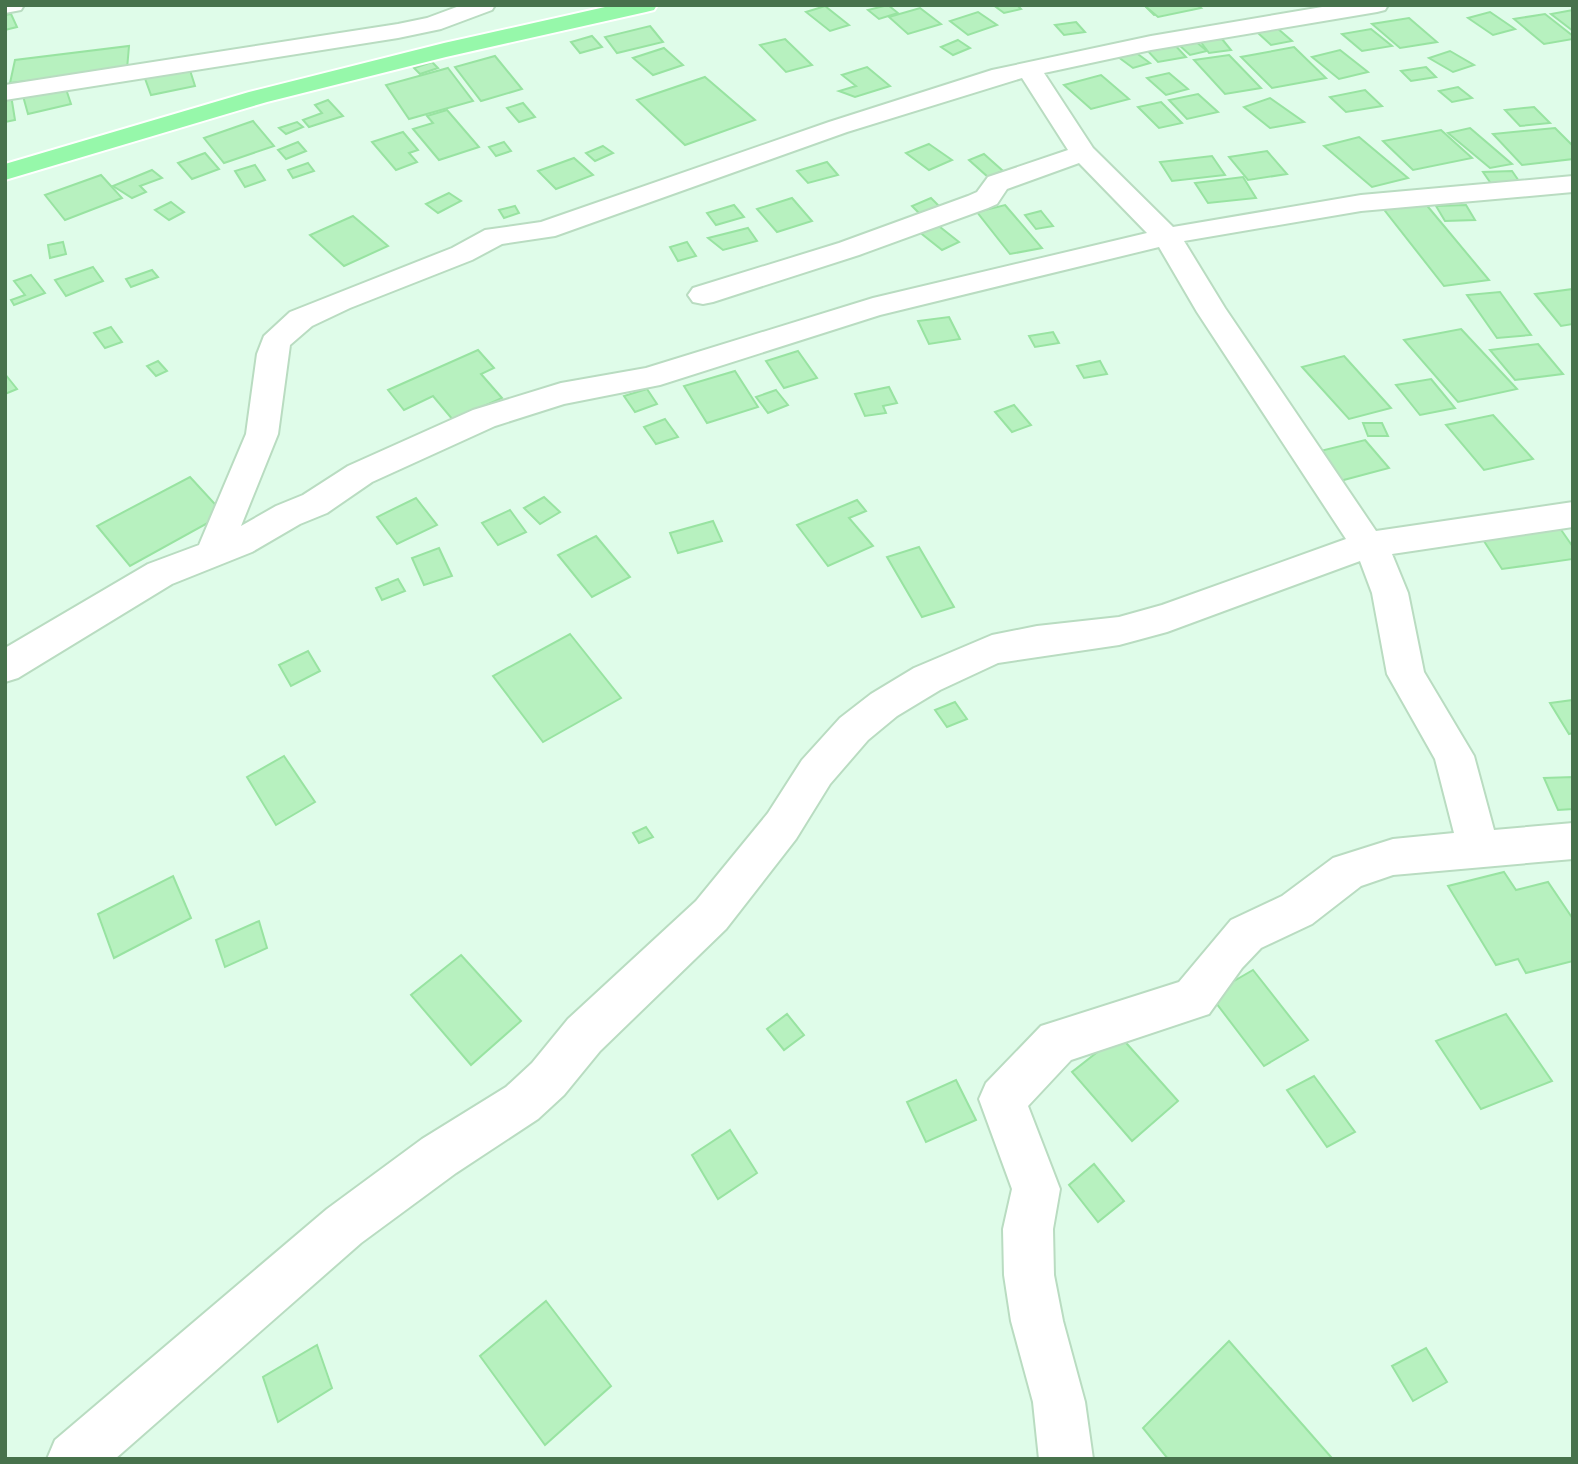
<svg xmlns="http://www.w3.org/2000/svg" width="1578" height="1464" viewBox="0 0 1578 1464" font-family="'Alegreya Sans',sans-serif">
<rect width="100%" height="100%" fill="#dffce9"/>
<!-- building -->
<g fill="#b7f1bf" stroke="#98e3a1" stroke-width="2">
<polygon points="888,5 898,13 879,19 868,10"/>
<polygon points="1002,5 1017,5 1021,9 1004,13 996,7"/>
<polygon points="1144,5 1189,5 1193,9 1154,15"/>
<polygon points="1144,5 1197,5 1201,8 1158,17"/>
<polygon points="825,6 849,25 830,31 806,12"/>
<polygon points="920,8 941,24 908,34 889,17"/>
<polygon points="1573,10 1573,31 1551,14"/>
<polygon points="978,12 997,25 968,35 950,21"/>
<polygon points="1490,12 1515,29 1493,35 1468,18"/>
<polygon points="11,14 17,27 5,30 5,15"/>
<polygon points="1545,14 1573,36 1573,39 1544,44 1514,19"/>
<polygon points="1409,18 1437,42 1400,48 1372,24"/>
<polygon points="1076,22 1085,32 1064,35 1055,25"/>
<polygon points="650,26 663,42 617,53 605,37"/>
<polygon points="1277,28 1292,41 1271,45 1257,32"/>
<polygon points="1371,29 1392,46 1362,51 1342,34"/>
<polygon points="592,36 602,47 580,53 571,42"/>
<polygon points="785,39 812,65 786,72 760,45"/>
<polygon points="1222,39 1231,50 1209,53 1200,41"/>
<polygon points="958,40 970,48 953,55 941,47"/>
<polygon points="1194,40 1207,51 1190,55 1178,44"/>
<polygon points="1173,43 1186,57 1158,62 1145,48"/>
<polygon points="129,46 127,69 10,83 15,60"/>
<polygon points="1294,47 1326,78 1272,88 1241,57"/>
<polygon points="664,48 683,65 653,75 633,58"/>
<polygon points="1131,49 1150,63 1133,68 1114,54"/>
<polygon points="1340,50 1368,72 1339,79 1312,57"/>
<polygon points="1450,51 1474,65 1453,72 1429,58"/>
<polygon points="1229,55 1261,88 1225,94 1194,60"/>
<polygon points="495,56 522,89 481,101 455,67"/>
<polygon points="432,62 438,68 420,74 414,68"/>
<polygon points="188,64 195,86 151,95 143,73"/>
<polygon points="867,67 890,86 855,97 839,91 856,86 842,75"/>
<polygon points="1426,67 1436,77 1411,81 1401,71"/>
<polygon points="448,68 473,101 409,119 386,85"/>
<polygon points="1169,73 1188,89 1166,95 1147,78"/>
<polygon points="1101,75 1129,99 1091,109 1064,85"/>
<polygon points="705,77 755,120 685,145 637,100"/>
<polygon points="65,86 71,104 28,114 23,96"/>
<polygon points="1458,87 1472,98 1452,102 1439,91"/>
<polygon points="1365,90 1382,106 1346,112 1330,97"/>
<polygon points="1198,94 1218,112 1187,119 1169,100"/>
<polygon points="11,95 15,120 5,122 5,96"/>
<polygon points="1270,98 1304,122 1270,128 1244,107"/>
<polygon points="328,100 343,116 309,127 303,120 322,113 315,105"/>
<polygon points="1161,102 1182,123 1159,128 1138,107"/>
<polygon points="523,103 535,117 519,122 507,108"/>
<polygon points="1534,107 1550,123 1520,126 1505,110"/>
<polygon points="447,110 479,147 439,160 413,129 433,123 427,116"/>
<polygon points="253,121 274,146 224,163 204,138"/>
<polygon points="297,122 303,127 286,134 279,128"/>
<polygon points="1470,128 1512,164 1490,168 1448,133"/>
<polygon points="1555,128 1573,146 1573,159 1522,165 1493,134"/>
<polygon points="1441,130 1472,158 1413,170 1383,141"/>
<polygon points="403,132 418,150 409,153 417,162 396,170 372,142"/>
<polygon points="1359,137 1408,178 1372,187 1324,146"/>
<polygon points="298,142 306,151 286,159 278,150"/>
<polygon points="504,142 511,151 496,156 489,147"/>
<polygon points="929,144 952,160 929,170 906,153"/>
<polygon points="603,146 613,153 595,161 586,153"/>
<polygon points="1267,151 1287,174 1248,180 1229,157"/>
<polygon points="205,153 219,169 192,179 178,163"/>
<polygon points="984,154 1003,171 988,177 969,160"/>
<polygon points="1212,156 1225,175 1172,181 1160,162"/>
<polygon points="574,158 593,175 556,189 538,171"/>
<polygon points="827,162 838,175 808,183 797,171"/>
<polygon points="308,163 314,171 293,178 288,170"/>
<polygon points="255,165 265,180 245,187 235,171"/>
<polygon points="152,170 162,178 140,186 146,192 132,198 113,186"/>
<polygon points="1512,171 1521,184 1492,185 1483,172"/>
<polygon points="101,175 122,198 65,220 45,195"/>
<polygon points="1243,177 1256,198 1208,203 1195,183"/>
<polygon points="449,193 461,201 438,213 426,204"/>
<polygon points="792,198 812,221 777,232 757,209"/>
<polygon points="931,198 941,208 921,215 912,206"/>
<polygon points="171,202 184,212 169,220 155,210"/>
<polygon points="1424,202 1489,280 1444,286 1382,207"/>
<polygon points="734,205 744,217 716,225 707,213"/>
<polygon points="1005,205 1042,248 1010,254 977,212"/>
<polygon points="1466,205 1475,220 1445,221 1436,206"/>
<polygon points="515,206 519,213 504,218 499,210"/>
<polygon points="1041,211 1053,226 1036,229 1025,215"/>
<polygon points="353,216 388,246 344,266 310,235"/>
<polygon points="935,223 959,242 942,250 918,231"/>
<polygon points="748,228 757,241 723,250 708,238"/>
<polygon points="63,242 66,254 50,258 48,245"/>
<polygon points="687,242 696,256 678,261 670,247"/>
<polygon points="93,267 103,281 66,296 55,280"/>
<polygon points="152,270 158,277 131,287 126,279"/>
<polygon points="31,275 45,293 14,305 11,300 25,295 14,281"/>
<polygon points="1573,289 1573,324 1561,326 1535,294"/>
<polygon points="1500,292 1531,335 1497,338 1467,295"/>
<polygon points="949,317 960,339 929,344 918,321"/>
<polygon points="111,327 122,342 105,348 94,333"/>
<polygon points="1461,329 1517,389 1458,402 1404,340"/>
<polygon points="1053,332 1059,343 1035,347 1029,336"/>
<polygon points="1538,344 1563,374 1515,380 1490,350"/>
<polygon points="478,350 494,368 481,374 502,398 453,420 433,396 404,410 388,390"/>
<polygon points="798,351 817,378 784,388 766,361"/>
<polygon points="1344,356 1391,408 1349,419 1302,367"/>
<polygon points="158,361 167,371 156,376 147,366"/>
<polygon points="1100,361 1107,374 1084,378 1077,366"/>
<polygon points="735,371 758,407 707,423 684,386"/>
<polygon points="5,374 17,389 5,394"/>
<polygon points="1431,379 1455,408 1420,415 1396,385"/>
<polygon points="889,387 897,403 883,406 886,413 865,416 855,394"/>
<polygon points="647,389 657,404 635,412 624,396"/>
<polygon points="776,390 788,405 768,413 756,397"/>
<polygon points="1014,405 1031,425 1012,432 995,412"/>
<polygon points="1493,415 1533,459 1484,470 1446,425"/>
<polygon points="665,419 678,437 656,444 644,427"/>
<polygon points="1363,423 1382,423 1388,436 1368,436"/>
<polygon points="1365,440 1389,468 1336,482 1312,453"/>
<polygon points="190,477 224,514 130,566 97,526"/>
<polygon points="544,497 560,512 540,524 524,508"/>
<polygon points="416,498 437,525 397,544 377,517"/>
<polygon points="857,500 866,511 849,518 873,546 828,566 797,525"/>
<polygon points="510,510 526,532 498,545 482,523"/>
<polygon points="1548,511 1573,547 1573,559 1502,569 1471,521"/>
<polygon points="713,521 722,541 678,553 670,533"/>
<polygon points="596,536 630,577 592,597 558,555"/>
<polygon points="919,547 954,607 922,617 887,557"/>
<polygon points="439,548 452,576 424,585 412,558"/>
<polygon points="398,579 405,591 382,600 376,588"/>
<polygon points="570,634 621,698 543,742 493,676"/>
<polygon points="308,651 320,671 291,686 279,665"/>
<polygon points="1573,700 1573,733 1569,734 1550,703"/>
<polygon points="955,702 967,719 947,727 935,710"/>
<polygon points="284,756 315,802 276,825 247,777"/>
<polygon points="1573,777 1573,809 1558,810 1544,778"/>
<polygon points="646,827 653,837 639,843 633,833"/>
<polygon points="1504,872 1516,890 1548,882 1573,919 1573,961 1526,973 1518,959 1496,965 1448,886"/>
<polygon points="173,876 191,918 114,958 98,914"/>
<polygon points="259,921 267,948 225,967 216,940"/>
<polygon points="461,955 521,1021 471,1065 411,995"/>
<polygon points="1253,970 1308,1040 1264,1066 1210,995"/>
<polygon points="787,1014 804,1035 784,1050 767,1029"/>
<polygon points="1506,1014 1552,1081 1481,1109 1436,1041"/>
<polygon points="1119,1035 1178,1101 1132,1141 1072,1072"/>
<polygon points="1314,1076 1355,1132 1327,1147 1287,1090"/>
<polygon points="956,1080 976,1120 926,1142 907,1102"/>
<polygon points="730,1130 757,1173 718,1199 692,1155"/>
<polygon points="1094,1164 1124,1201 1098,1222 1069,1185"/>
<polygon points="546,1301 611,1386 545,1445 480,1356"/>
<polygon points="1229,1341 1331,1457 1329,1459 1168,1459 1143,1428"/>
<polygon points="317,1345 332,1388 278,1422 263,1377"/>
<polygon points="1426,1348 1447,1382 1413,1401 1392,1366"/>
</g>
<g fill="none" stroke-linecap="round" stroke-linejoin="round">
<defs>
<g id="minor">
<polygon points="5,5 24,5 21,10 5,13"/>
<polygon points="462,5 495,5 492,10 441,29 398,38 5,100 5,85 398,24 427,18"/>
<path d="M1334,5h54l-3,5 -8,2 -226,38 -107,23 49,75 80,79 188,-32 212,-19v16l-212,19 -177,30 41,67 151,223 197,-29v25l-181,27 16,39 16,79 50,84 20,74 79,-7v36l-180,16 -32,11 -49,38 -51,24 -19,20 -33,46 -138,46 -43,46 32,83 -7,40 1,46 9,46 22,81 8,57h-54l-6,-57 -22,-81 -7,-46 -1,-46 9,-40 -33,-90 7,-16 55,-57 138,-44 52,-62 51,-24 51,-38 60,-19 61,-6 -19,-74 -48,-85 -15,-81 -12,-32 -193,71 -48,13 -121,18 -58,27 -43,26 -29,24 -38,44 -34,55 -70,90 -126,122 -36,44 -26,24 -82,54 -95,70 -246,216h-68l8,-19 272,-231 95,-70 84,-52 26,-24 36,-44 128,-118 72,-88 34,-53 38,-42 31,-24 43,-26 78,-33 45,-9 82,-9 43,-12 184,-66 -149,-227 -38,-65 -279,68 -220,70 -96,19 -69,22 -123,56 -45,31 -27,11 -48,28 -80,32 -154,94 -13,4v-34l143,-84 51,-19 47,-111 11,-80 7,-18 26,-24 162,-64 33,-18 56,-8 288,-100 163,-52 159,-34zM1022,78l46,72 -80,27 -11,15 -9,4 -129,47 -146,45 -5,7 5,7 10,2 10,-2 146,-47 129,-47 9,-4 10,-15 72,-26 68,70 -274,65 -227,70 -85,15 -88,27 -125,56 -45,29 -27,11 -35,20 37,-92 12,-89 22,-19 38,-18 122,-48 30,-16 53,-8 292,-104z"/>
</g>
<polygon id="trunk" points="614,5 657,5 654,10 646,12 446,57 267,102 5,180 5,164 249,92 444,43"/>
</defs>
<!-- minor casing -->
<use href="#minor" stroke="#b9dcc1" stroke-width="4"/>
<!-- trunk casing -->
<use href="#trunk" stroke="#fff" stroke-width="4"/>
<!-- minor -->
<use href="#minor" fill="#fff" fill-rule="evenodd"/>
<!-- trunk -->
<use href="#trunk" fill="#96f8aa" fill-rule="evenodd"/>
</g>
<!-- border -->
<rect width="1578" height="1464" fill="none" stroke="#47724c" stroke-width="14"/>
</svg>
